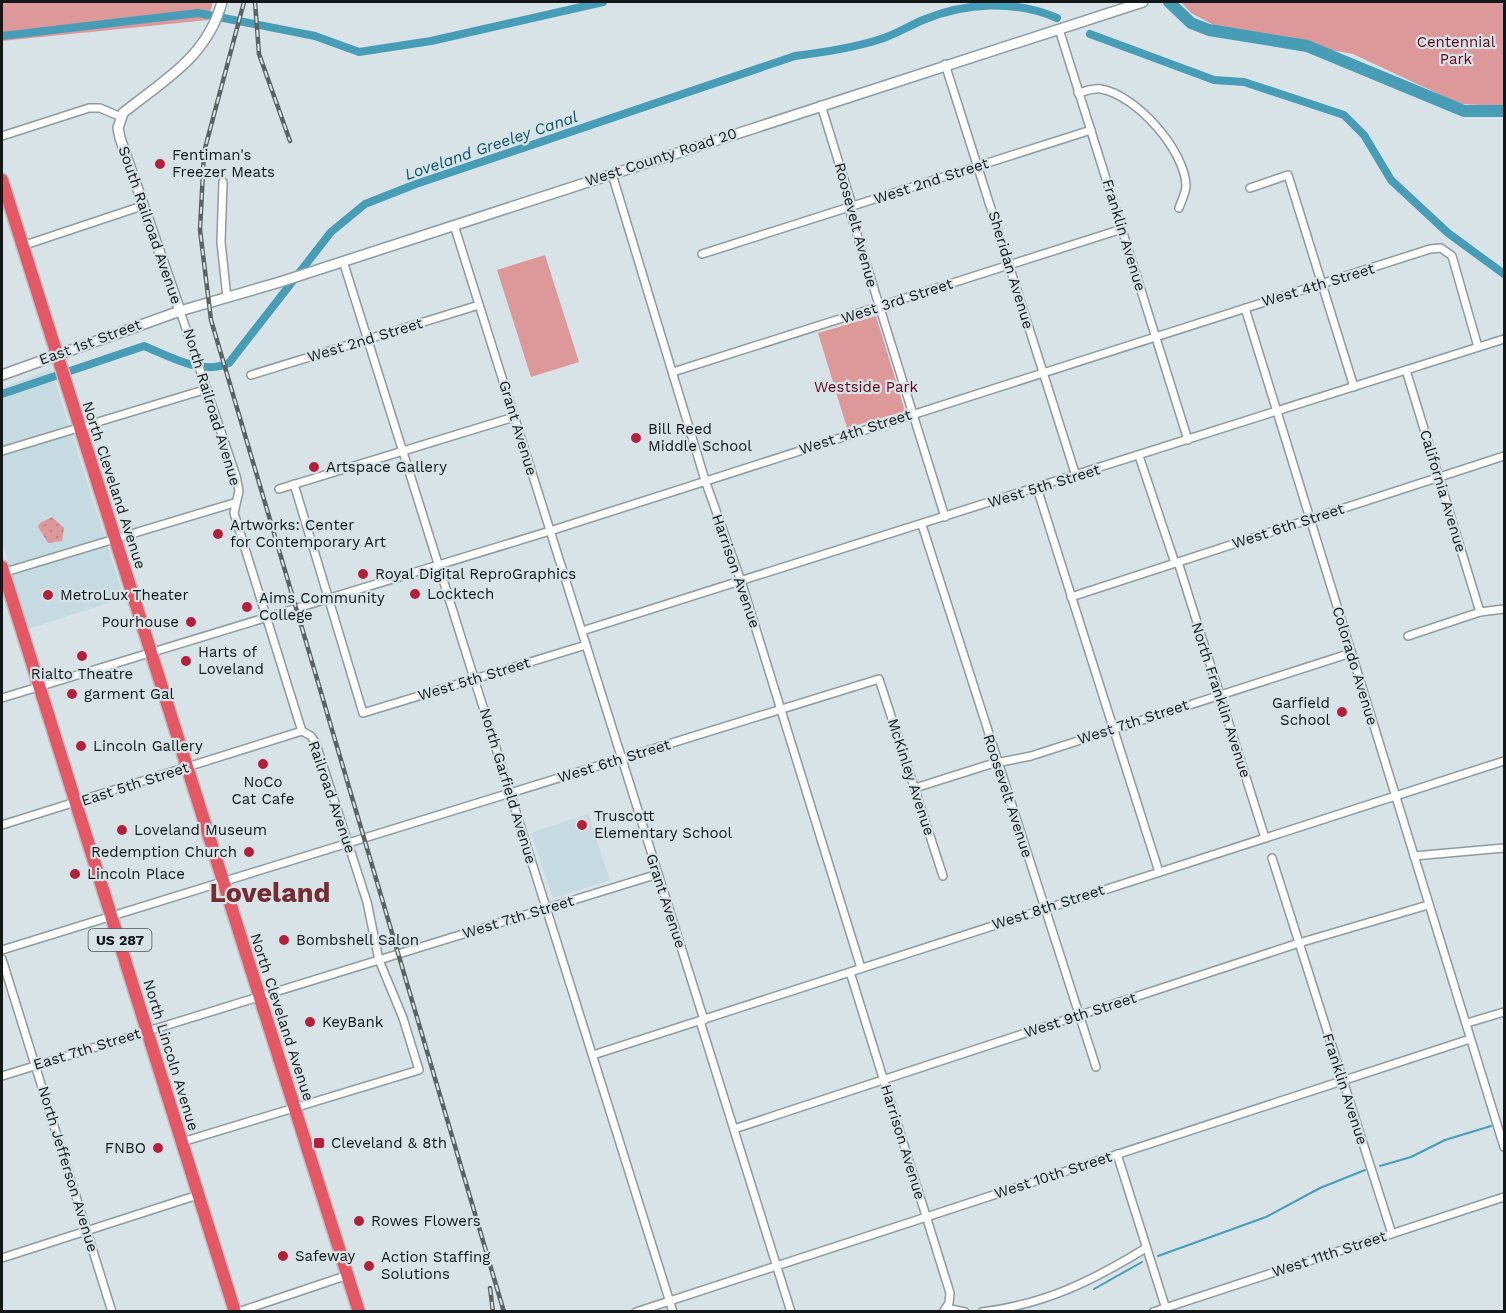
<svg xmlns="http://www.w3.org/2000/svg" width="1506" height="1313" viewBox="0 0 1506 1313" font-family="'Work Sans',sans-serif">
<defs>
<pattern id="grass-dots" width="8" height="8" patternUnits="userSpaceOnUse" patternTransform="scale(1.5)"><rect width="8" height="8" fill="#dd989a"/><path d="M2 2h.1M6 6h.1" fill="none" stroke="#bd8284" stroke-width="1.8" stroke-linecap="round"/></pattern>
</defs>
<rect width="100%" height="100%" fill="#d7e3e7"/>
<!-- built -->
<g fill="#c5dae1">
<polygon points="51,369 124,598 28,629 2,540 2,388"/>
<polygon points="588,814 610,880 553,898 531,833"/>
</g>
<!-- grass -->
<polygon fill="url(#grass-dots)" points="52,517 64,528 62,541 48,543 38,527 40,523"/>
<!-- park -->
<g fill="#dd989a">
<polygon points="2,2 213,2 208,20 2,41"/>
<polygon points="1181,2 1504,2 1504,106 1460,104 1353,54 1225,31 1191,13"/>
<polygon points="545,255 579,362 531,377 497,270"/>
<polygon points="876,316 905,411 847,428 818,333"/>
</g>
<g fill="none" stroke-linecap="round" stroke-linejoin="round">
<!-- stream -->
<g stroke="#479db5" stroke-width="2">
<polyline points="1380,1166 1411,1157 1445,1140 1491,1126"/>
<polyline points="1158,1256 1266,1217 1320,1188 1365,1170"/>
<polyline points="1094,1289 1142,1262"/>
</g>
<!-- canal -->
<g stroke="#479db5" stroke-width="8">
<polyline points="1090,34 1214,80 1244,82 1344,115 1364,135 1391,180 1448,233 1504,274"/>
<polyline points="2,36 198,13 315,36 359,52 431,41 603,2"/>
<path d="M2,394l142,-48c25,10 58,30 85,17l102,-131 34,-28 51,-20 379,-128c29,-4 58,-8 86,-17 15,-5 28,-13 42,-19 43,-18 92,-20 134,-2"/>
</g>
<!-- river -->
<polyline stroke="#479db5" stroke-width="12" points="1169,2 1191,23 1209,30 1307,46 1464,111 1504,111"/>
<defs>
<g id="street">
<polyline points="1059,29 1188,440"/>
<polyline points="945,64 1076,476"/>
<path d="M1078,93c8,-2 15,-5 23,-4 35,6 84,61 85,97 0,6 -5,16 -7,22"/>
<polyline points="821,105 851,202 851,215 945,517"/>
<polyline points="2,136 89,108 100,108 121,117"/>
<polyline points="612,174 705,480 741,581 861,968"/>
<polyline points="223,182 221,242 227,298"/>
<polyline points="1250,188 1288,175 1354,387"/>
<polyline points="454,225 704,1020"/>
<polyline points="22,246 142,206"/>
<polyline points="702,254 1091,130"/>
<polyline points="343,261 673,1312"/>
<polyline points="1245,308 1504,1147"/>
<polyline points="180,311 236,476 239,491 234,513 299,722 302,731 311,736 316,744 367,902 379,960 403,1018 419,1070 182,1142"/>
<polyline points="1406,370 1480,612"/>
<polyline points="673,372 1122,229"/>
<polyline points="251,375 479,305"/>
<polyline points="2,451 207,389"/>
<polyline points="1139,456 1175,563"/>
<polyline points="294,484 363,713 586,645"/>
<polyline points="1037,488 1159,872"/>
<polyline points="279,489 514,417"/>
<polyline points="922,525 1096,1067"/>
<polyline points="1178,562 1265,838"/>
<polyline points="2,573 234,503"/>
<polyline points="1071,597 1504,456"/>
<polyline points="582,631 1504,339"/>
<polyline points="1408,636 1480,612 1504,609"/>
<polyline points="2,698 550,531 1430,249 1441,248 1452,256 1478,347"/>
<polyline points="915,788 991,764 1031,756 1351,653"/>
<polyline points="2,825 302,731"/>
<polyline points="1414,856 1504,848"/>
<polyline points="1272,858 1392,1234"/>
<polyline points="2,950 879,679 943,876"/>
<polyline points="2,959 112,1312"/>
<polyline points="850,972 950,1293 949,1303 943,1312"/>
<polyline points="700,1021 791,1312"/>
<polyline points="1467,1023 1504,1012"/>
<polyline points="593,1055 1504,761"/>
<polyline points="2,1076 658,874"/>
<polyline points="734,1129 1299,943 1428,905"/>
<polyline points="1117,1154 1166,1309"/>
<polyline points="2,1258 198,1195"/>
<polyline points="946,1308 965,1312"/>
<polyline points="238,1312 348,1275"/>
<polyline points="636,1312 1470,1039"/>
<path d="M982,1312c64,-8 110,-31 164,-64"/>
<polyline points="1153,1312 1504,1197"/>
</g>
<g id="secondary">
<path d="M180,311l-60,-173 -2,-10 5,-15c42,-34 84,-56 99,-111"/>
<polyline points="2,375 180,311 280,282 1143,2"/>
</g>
<g id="highway">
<polyline points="2,180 359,1312"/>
<polyline points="2,567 235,1312"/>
</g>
</defs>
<!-- street casing -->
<use href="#street" stroke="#8f9a9e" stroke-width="10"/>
<!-- secondary casing -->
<use href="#secondary" stroke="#8f9a9e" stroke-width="12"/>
<!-- highway casing -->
<use href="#highway" stroke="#bdbebe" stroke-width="15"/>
<!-- street -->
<use href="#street" stroke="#fff" stroke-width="7"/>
<!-- secondary -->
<use href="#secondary" stroke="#fff" stroke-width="9"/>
<!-- highway -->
<use href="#highway" stroke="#e45765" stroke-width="12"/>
<defs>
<g id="rail">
<polyline points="244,2 204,152 200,230 211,320 504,1312"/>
<polyline points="255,2 259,54 290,141"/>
<polyline points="490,1288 493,1312"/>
</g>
</defs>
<!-- rail casing -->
<use href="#rail" stroke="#5b6264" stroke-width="4.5"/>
<!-- rail -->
<use href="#rail" stroke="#d7e3e7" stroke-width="2" stroke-dasharray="7" stroke-linecap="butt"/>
</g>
<!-- markers -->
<g fill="#b3203b" stroke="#d7e3e7" stroke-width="2">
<circle cx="160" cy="164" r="6"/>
<circle cx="636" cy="438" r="6"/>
<circle cx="314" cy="467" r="6"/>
<circle cx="218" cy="534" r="6"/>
<circle cx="363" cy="574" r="6"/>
<circle cx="415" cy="594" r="6"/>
<circle cx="48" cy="595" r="6"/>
<circle cx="247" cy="607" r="6"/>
<circle cx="191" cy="622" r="6"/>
<circle cx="82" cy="656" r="6"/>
<circle cx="186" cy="661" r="6"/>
<circle cx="72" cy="694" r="6"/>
<circle cx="1342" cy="712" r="6"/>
<circle cx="81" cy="746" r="6"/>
<circle cx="263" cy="764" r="6"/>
<circle cx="582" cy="825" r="6"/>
<circle cx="122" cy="830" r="6"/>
<circle cx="249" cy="852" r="6"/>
<circle cx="75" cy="874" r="6"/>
<circle cx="284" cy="940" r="6"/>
<circle cx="310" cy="1022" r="6"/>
<rect x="313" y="1137" width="12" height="12" rx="3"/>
<circle cx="158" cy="1148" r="6"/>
<circle cx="359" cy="1221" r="6"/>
<circle cx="283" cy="1256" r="6"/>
<circle cx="369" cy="1266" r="6"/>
</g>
<g text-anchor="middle" stroke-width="4.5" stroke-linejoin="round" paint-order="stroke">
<!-- shield labels -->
<rect fill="#d7e3e7" stroke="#4e5456" stroke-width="1.5" x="88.5" y="929" width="63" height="22" rx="4.5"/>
<g font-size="14" font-weight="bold" fill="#131718">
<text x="120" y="945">US 287</text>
</g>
<!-- park labels -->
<g font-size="15" fill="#600619" stroke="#d7e3e7">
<text x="1456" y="47">Centennial<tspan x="1456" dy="17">Park</tspan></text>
<text x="866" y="392">Westside Park</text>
</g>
<!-- poi labels -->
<g font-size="15" fill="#131718" stroke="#d7e3e7" text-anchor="start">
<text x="172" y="160">Fentiman's<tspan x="172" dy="17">Freezer Meats</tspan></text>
<text x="648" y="434">Bill Reed<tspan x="648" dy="17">Middle School</tspan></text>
<text x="326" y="472">Artspace Gallery</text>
<text x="230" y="530">Artworks: Center<tspan x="230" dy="17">for Contemporary Art</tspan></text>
<text x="375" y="579">Royal Digital ReproGraphics</text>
<text x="427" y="599">Locktech</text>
<text x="60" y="600">MetroLux Theater</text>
<text x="259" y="603">Aims Community<tspan x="259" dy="17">College</tspan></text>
<text x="179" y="627" text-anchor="end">Pourhouse</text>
<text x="198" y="657">Harts of<tspan x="198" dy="17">Loveland</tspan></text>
<text x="82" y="679" text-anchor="middle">Rialto Theatre</text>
<text x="84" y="699">garment Gal</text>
<text x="1330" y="708" text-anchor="end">Garfield<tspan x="1330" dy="17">School</tspan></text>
<text x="93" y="751">Lincoln Gallery</text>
<text x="263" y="787" text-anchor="middle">NoCo<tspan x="263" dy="17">Cat Cafe</tspan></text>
<text x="594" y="821">Truscott<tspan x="594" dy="17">Elementary School</tspan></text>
<text x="134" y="835">Loveland Museum</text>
<text x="237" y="857" text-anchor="end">Redemption Church</text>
<text x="87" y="879">Lincoln Place</text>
<text x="296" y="945">Bombshell Salon</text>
<text x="322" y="1027">KeyBank</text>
<text x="331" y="1148">Cleveland &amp; 8th</text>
<text x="146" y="1153" text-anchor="end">FNBO</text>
<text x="371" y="1226">Rowes Flowers</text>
<text x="295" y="1261">Safeway</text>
<text x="381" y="1262">Action Staffing<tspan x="381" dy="17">Solutions</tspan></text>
</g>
<!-- street labels -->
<g font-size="15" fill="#131718" stroke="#d7e3e7">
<text transform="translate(661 157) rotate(-18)" y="5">West County Road 20</text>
<text transform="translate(931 181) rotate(-18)" y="5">West 2nd Street</text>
<text transform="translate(150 225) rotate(71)" y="5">South Railroad Avenue</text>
<text transform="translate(856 225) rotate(75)" y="5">Roosevelt Avenue</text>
<text transform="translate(1124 235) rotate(73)" y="5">Franklin Avenue</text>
<text transform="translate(1011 270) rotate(73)" y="5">Sheridan Avenue</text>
<text transform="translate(1318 285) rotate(-17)" y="5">West 4th Street</text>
<text transform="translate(897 301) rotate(-18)" y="5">West 3rd Street</text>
<text transform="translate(365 340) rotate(-17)" y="5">West 2nd Street</text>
<text transform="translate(90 342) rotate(-20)" y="5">East 1st Street</text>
<text transform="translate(212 407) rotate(73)" y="5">North Railroad Avenue</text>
<text transform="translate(518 428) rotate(73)" y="5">Grant Avenue</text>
<text transform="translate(855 432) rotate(-18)" y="5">West 4th Street</text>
<text transform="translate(114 485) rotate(72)" y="5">North Cleveland Avenue</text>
<text transform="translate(1044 486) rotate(-17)" y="5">West 5th Street</text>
<text transform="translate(1443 491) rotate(73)" y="5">California Avenue</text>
<text transform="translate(1288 526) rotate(-18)" y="5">West 6th Street</text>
<text transform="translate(736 571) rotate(71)" y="5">Harrison Avenue</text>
<text transform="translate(1355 666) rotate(73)" y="5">Colorado Avenue</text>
<text transform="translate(474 679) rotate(-17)" y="5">West 5th Street</text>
<text transform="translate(1221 700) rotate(72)" y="5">North Franklin Avenue</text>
<text transform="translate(1133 722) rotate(-18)" y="5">West 7th Street</text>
<text transform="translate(614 761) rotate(-17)" y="5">West 6th Street</text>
<text transform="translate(911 777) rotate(72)" y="5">McKinley Avenue</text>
<text transform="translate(135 784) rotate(-18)" y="5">East 5th Street</text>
<text transform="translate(508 786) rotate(73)" y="5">North Garfield Avenue</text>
<text transform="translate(1008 796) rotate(72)" y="5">Roosevelt Avenue</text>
<text transform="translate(332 797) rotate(71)" y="5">Railroad Avenue</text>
<text transform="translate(666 901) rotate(72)" y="5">Grant Avenue</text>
<text transform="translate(1048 907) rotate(-18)" y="5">West 8th Street</text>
<text transform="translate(518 917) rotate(-17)" y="5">West 7th Street</text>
<text transform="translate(1080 1015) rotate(-18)" y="5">West 9th Street</text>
<text transform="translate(282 1017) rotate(72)" y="5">North Cleveland Avenue</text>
<text transform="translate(87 1049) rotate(-17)" y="5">East 7th Street</text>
<text transform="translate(171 1055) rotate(73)" y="5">North Lincoln Avenue</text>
<text transform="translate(1345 1089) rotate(72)" y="5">Franklin Avenue</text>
<text transform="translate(903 1142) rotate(73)" y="5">Harrison Avenue</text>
<text transform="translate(68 1169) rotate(73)" y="5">North Jefferson Avenue</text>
<text transform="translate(1053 1175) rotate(-18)" y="5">West 10th Street</text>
<text transform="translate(1329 1254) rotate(-18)" y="5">West 11th Street</text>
</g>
<!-- water labels -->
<g font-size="16" font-style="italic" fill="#0c5667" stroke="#d7e3e7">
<text transform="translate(491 145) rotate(-19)" y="6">Loveland Greeley Canal</text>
</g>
<!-- town labels -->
<g font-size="27" font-weight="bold" fill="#742d33" stroke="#d7e3e7">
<text x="270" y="902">Loveland</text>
</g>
</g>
<!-- border -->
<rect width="1506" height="1313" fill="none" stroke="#131718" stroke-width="6"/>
</svg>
